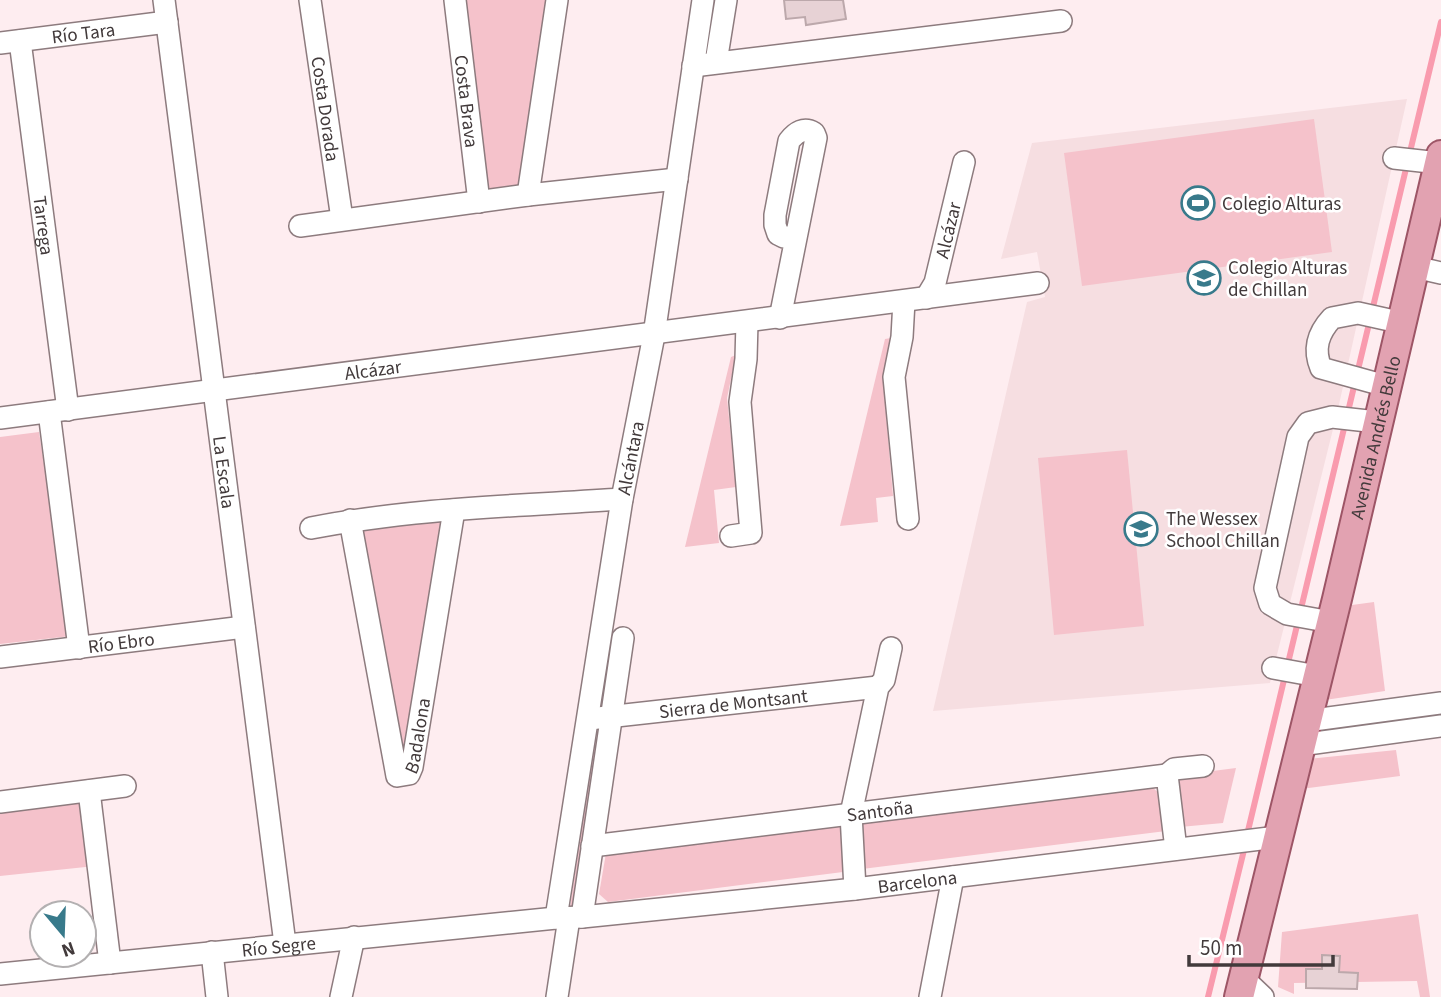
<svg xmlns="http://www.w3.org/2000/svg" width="1441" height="997" viewBox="0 0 1441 997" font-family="'Source Sans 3',sans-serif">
<rect width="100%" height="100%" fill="#feedf0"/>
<!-- built -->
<polygon fill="#f6dee1" points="1407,99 1338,409 1270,683 933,711 1027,302 1045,297 1037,252 1001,259 1032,143"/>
<!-- green -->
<g fill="#f5c2cb">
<polygon points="462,0 551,0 521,191 490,195"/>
<polygon points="1314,119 1332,252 1082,286 1064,153"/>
<polygon points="891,338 883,378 893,496 876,498 878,522 840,526 885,339"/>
<polygon points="736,355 727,398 736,487 714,490 719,543 685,547 731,357"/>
<polygon points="39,432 71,636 0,644 0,437"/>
<polygon points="1127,450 1144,626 1054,635 1038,458"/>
<polygon points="451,515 401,772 355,523"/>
<polygon points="1374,602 1385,691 1325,700 1352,605"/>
<polygon points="595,740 601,741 576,908 570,907"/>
<polygon points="1396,750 1400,776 1301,789 1308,759"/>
<polygon points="1236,768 1223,823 1180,827 1174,776"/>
<polygon points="1151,786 1162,796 1166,831 862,869 861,821"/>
<polygon points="84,796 95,866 0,876 0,809"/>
<polygon points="840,824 843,872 608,902 599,894 606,853"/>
<polygon points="1418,914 1430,997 1420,997 1417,981 1294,983 1294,994 1278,987 1282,932"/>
</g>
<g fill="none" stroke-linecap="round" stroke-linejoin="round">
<!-- stream -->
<g stroke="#f99bae" stroke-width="6">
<polyline points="1247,835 1441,22"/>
<polyline points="1208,997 1245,846"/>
</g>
</g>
<!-- building -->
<g fill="#e7d2d5" stroke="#bca8ab" stroke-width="2">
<polygon points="784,0 843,0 846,19 806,25 805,17 786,19"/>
<polygon points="1322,955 1340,956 1339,972 1358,973 1357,989 1306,988 1306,969 1322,969"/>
</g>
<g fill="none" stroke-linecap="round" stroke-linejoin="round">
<defs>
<g id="minor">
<path id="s1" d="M164,0l121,944"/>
<path id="s2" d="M310,0l32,219"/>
<path id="s3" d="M455,0l24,202"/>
<path id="s4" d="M20,41l48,369"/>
<path id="s5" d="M0,43l167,-21"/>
<polyline points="716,62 726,0"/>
<polyline points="693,66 1061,21"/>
<polyline points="1394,158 1439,163"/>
<polyline points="528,195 557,0"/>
<polyline points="300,226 528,195 677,179"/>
<polyline points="1415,267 1441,273"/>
<path id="s6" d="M926,298l9,-15 29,-121"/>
<polyline points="904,301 902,337 894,377 908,519"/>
<path d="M780,318l36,-180 -2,-5c-10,-6 -18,-1 -25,8l-14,74v10l3,9 6,3h12"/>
<path d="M1386,386l-65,-18c-8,-19 -3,-35 11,-50l26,-5 45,10"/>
<polyline points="49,412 79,648"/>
<path id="s7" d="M0,418l1038,-135"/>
<path id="s8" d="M350,520l47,256 12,-2 3,-7 42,-257"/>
<path d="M311,528c102,-20 208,-22 311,-29"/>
<polyline points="731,536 751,533 740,402 746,359 747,322"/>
<polyline points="1331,622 1287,614 1270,604 1265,588 1298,437 1308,423 1332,417 1377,422"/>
<path id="s9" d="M0,657l244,-30"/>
<polyline points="1273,668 1317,676"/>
<path id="s10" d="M589,719l289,-32"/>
<polyline points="1306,721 1441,703"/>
<polyline points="1300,745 1441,726"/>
<polyline points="1167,775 1174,769 1203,766"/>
<polyline points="89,791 110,963"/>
<polyline points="0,802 125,786"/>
<path id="s11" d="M592,846l575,-71 9,74"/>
<polyline points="855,889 851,814 878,687 884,680 891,648"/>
<polyline points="582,917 623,638"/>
<path id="s12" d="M556,918l66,-419 32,-164 49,-335"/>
<polyline points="212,952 217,997"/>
<path id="s13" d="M0,974l556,-56 26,-1 273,-28 422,-52"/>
<polyline points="1243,978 1263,997"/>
<polyline points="341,997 354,937"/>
<polyline points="557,997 569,918"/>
<polyline points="930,997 953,877"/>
</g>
<g id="major">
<path id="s14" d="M1239,997l98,-398 104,-444"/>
</g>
</defs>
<!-- minor casing -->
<use href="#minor" stroke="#8d7b7e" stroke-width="24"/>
<!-- major casing -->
<use href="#major" stroke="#9d5566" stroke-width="32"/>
<!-- minor -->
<use href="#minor" stroke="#fff" stroke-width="21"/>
<!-- major -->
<use href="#major" stroke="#e2a2b1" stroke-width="28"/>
</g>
<!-- icons -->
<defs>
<symbol id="stadium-ring" viewBox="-11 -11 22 22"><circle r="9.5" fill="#fff" stroke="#387a8b" stroke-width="1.5"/><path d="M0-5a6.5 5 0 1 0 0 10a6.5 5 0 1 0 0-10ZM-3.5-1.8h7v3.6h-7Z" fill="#387a8b"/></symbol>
<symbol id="school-ring" viewBox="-11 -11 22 22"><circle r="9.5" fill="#fff" stroke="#387a8b" stroke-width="1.5"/><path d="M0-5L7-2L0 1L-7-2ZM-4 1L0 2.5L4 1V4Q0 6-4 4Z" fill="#387a8b"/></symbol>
</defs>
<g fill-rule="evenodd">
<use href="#stadium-ring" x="1179" y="184" width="38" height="38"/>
<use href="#school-ring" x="1185" y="259" width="38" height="38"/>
<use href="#school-ring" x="1122" y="510" width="38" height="38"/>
</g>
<g text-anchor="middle" stroke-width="5" stroke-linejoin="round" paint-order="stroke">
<!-- street labels -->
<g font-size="19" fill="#423a3b" stroke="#fff">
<text dy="7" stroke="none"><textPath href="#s5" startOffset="84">Río Tara</textPath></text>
<text dy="7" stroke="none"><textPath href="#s3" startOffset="102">Costa Brava</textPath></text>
<text dy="7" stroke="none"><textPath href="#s2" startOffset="110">Costa Dorada</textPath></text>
<text dy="7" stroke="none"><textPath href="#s4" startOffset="186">Tarrega</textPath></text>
<text dy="7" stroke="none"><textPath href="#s6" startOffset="72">Alcázar</textPath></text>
<text dy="7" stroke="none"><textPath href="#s7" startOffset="376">Alcázar</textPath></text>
<text dy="7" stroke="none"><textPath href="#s14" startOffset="576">Avenida Andrés Bello</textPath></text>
<text dy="7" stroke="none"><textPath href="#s12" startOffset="466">Alcántara</textPath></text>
<text dy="7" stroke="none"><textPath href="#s1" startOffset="476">La Escala</textPath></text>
<text dy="7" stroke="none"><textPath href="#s9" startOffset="122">Río Ebro</textPath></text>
<text dy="7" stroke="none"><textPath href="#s10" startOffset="145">Sierra de Montsant</textPath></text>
<text dy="7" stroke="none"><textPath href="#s8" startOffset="312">Badalona</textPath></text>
<text dy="7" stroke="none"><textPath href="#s11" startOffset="290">Santoña</textPath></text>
<text dy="7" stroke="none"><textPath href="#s13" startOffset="922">Barcelona</textPath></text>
<text dy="7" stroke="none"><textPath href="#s13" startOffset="280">Río Segre</textPath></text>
</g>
<!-- poi labels -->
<g font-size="19" fill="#423a3b" stroke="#fff" text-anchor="start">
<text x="1222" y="210">Colegio Alturas</text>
<text x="1228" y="274">Colegio Alturas<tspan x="1228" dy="22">de Chillan</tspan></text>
<text x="1166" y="525">The Wessex<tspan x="1166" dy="22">School Chillan</tspan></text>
</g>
</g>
<!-- north arrow -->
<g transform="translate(63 934) rotate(161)"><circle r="33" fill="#ffffff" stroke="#b3b0b1" stroke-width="2"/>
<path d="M0-5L12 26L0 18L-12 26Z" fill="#387a8b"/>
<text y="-10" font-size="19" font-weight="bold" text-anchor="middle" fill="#423a3b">N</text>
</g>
<!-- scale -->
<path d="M1189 955v10h144v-10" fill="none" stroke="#423a3b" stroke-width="3.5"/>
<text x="1200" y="955" font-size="21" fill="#423a3b" stroke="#ffffff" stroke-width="5" paint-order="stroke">50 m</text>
</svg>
